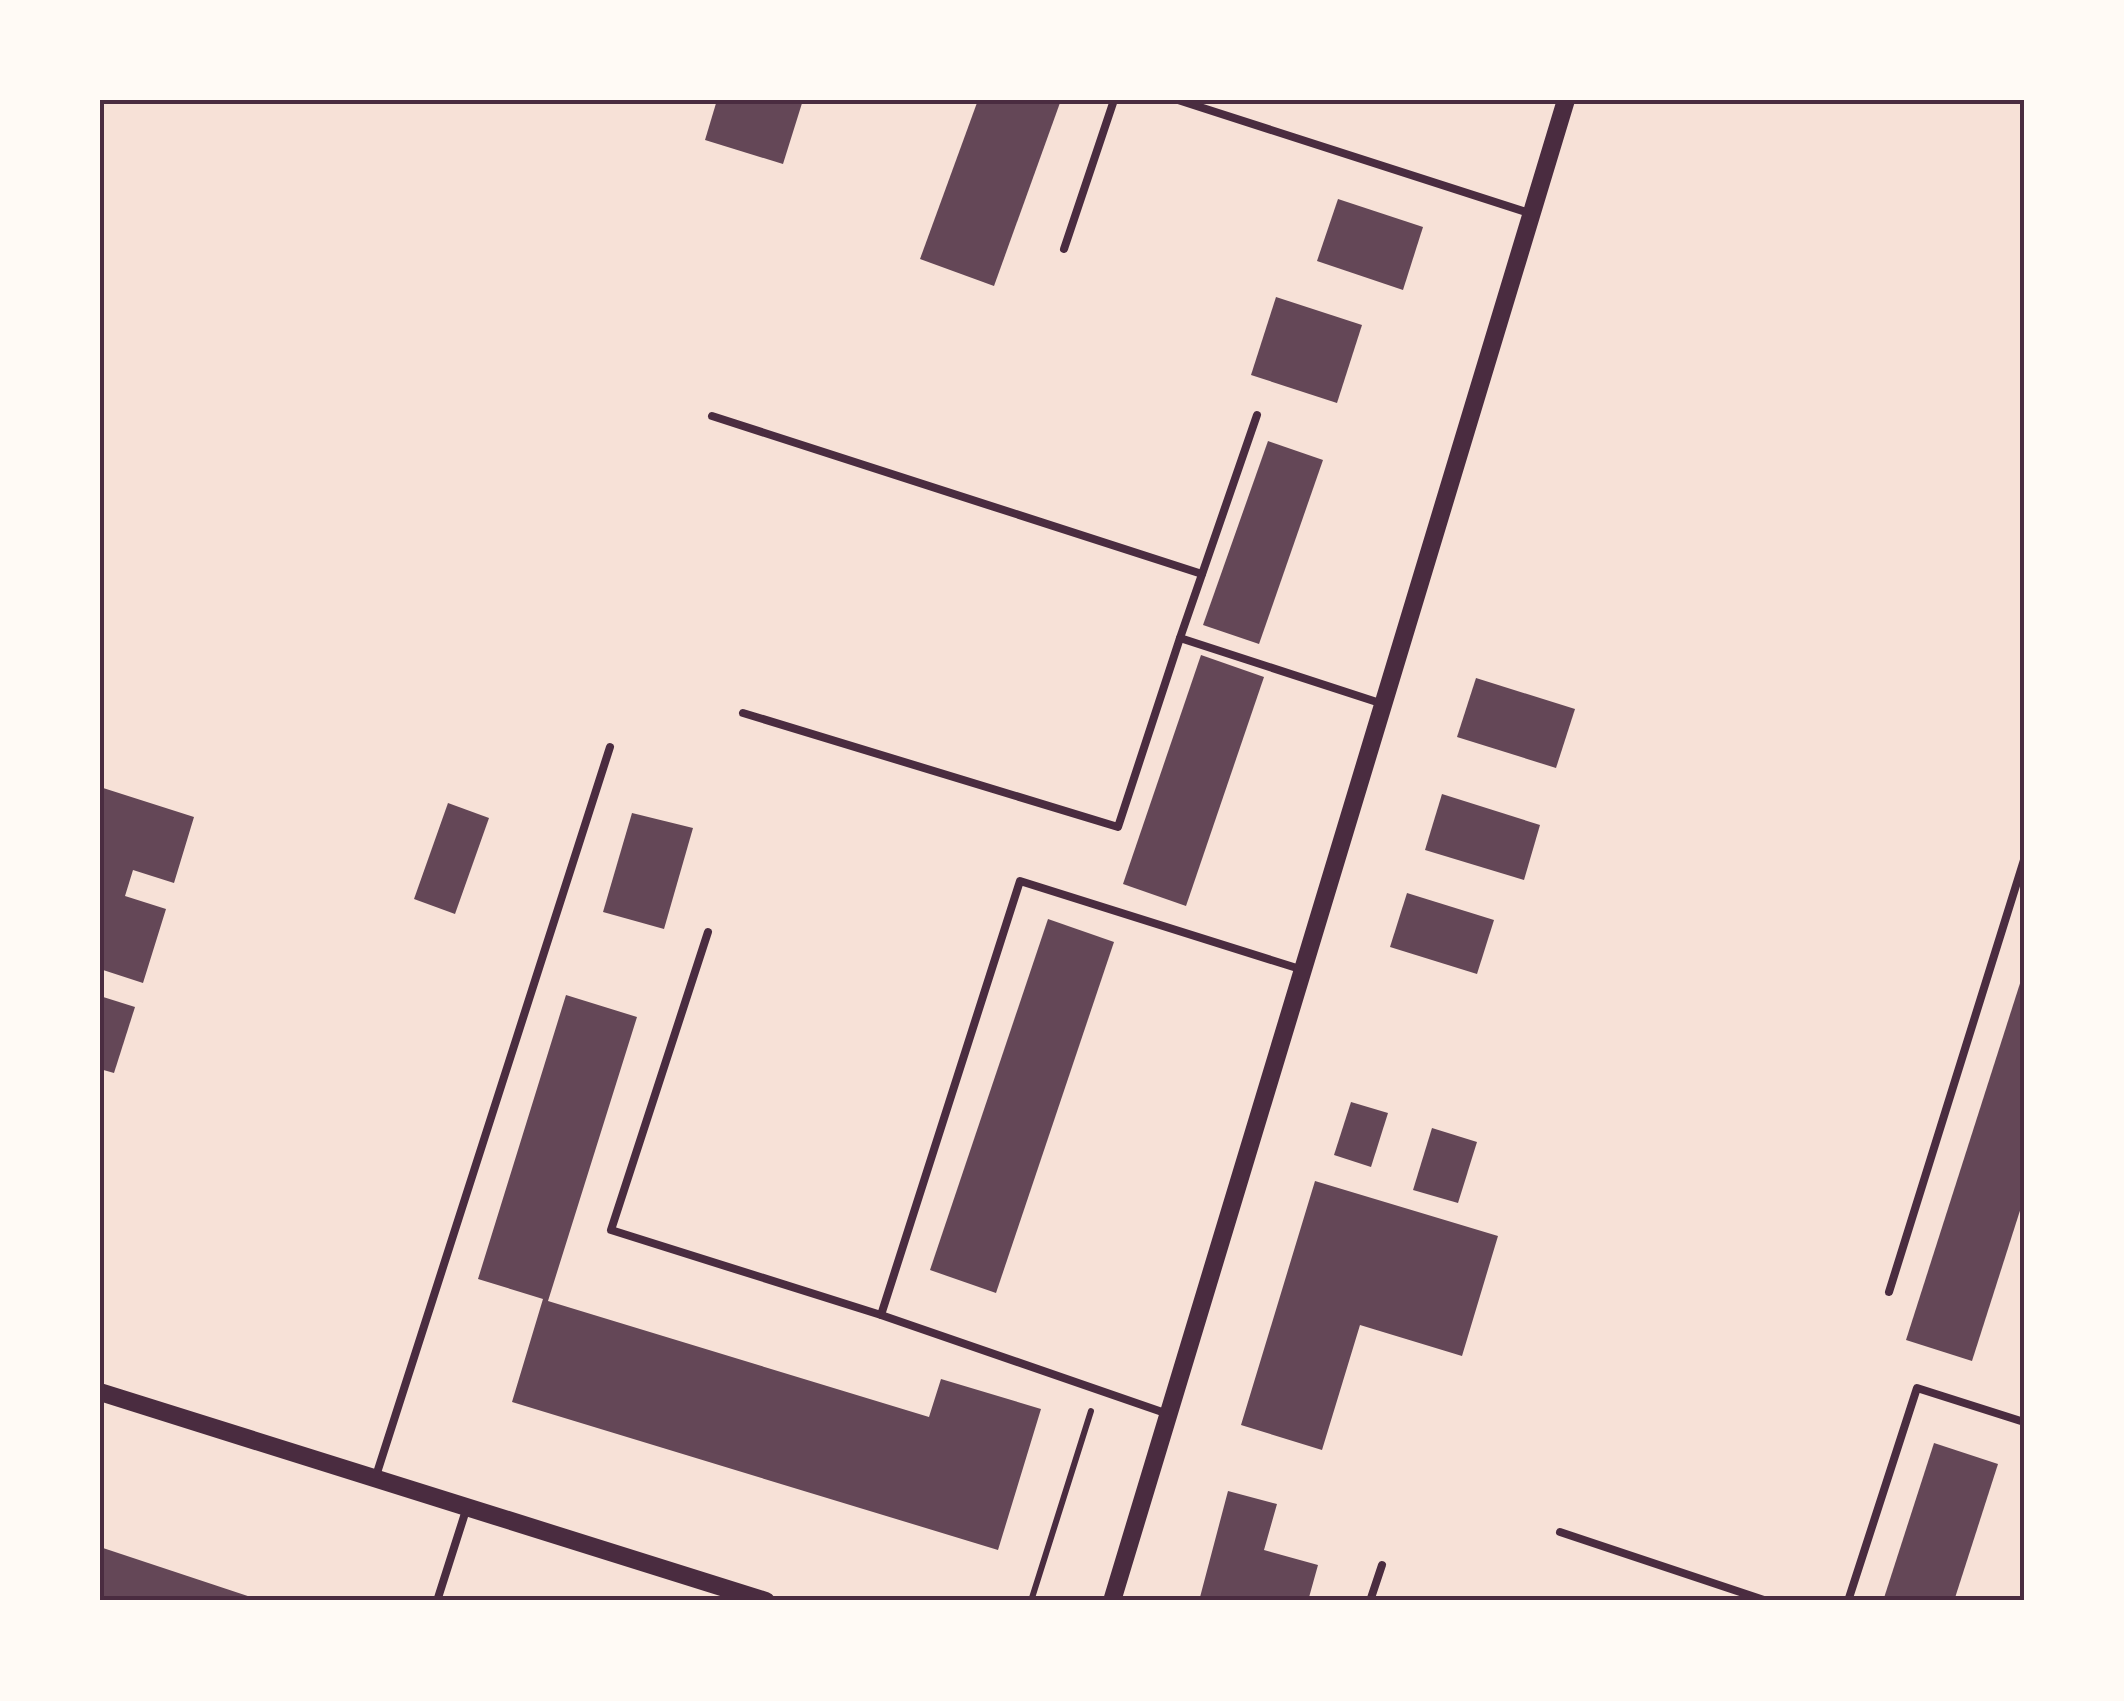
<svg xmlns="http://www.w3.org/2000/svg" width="2124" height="1701" viewBox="0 0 2124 1701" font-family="'Fira Sans Condensed',sans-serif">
<rect width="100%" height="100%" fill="#f7e1d7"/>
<!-- building -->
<g fill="#644757">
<polygon points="717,100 803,100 783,164 705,140"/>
<polygon points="978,100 1061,100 994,286 920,259"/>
<polygon points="1338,199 1423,227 1403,290 1317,261"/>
<polygon points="1276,297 1362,325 1337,403 1251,375"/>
<polygon points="1268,441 1323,460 1259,644 1203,625"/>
<polygon points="1201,655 1264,677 1186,906 1123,884"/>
<polygon points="1476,678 1575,709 1556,768 1457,737"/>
<polygon points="100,787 194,817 174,883 133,870 125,896 166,909 143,983 100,969"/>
<polygon points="1442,794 1540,825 1524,880 1425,850"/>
<polygon points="448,803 489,818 455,914 414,899"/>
<polygon points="632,813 693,828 664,929 603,912"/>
<polygon points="1407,893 1494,920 1477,974 1390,947"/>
<polygon points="1048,919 1114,942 996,1293 930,1270"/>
<polygon points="2023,974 2024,1198 1972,1361 1906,1340"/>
<polygon points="566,995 637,1017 548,1301 929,1417 941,1379 1041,1409 998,1550 512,1402 543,1299 478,1279"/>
<polygon points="100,996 135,1007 114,1073 100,1069"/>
<polygon points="1351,1102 1388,1113 1371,1167 1334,1155"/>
<polygon points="1432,1128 1477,1142 1458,1203 1413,1190"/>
<polygon points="1315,1181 1498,1236 1462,1356 1360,1325 1322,1450 1241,1425"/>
<polygon points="1934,1443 1998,1464 1954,1601 1883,1601"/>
<polygon points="1228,1491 1277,1504 1264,1550 1318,1565 1308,1601 1199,1601"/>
<polygon points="100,1547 260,1600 260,1601 100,1601"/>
</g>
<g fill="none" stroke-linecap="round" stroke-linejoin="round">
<!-- path -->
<polyline stroke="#4a2c40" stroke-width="6" points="1031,1601 1091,1411"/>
<!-- service -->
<g stroke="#4a2c40" stroke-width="8">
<polyline points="1178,100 1532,214"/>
<polyline points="1064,249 1114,100"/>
<polyline points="712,416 1202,574"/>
<polyline points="1180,638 1257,415"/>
<polyline points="743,713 1118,827 1180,638 1383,704"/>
<polyline points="708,932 611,1230 881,1315 1020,881 1300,969"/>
<polyline points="1889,1292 2024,860"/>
<polyline points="881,1315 1168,1414"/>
<polyline points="375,1479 610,747"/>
<polyline points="1560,1532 1767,1601"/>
<polyline points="437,1601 467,1507"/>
<polyline points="1370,1601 1382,1565"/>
<polyline points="1848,1601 1917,1388 2024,1422"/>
</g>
<!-- tertiary -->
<g stroke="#4a2c40" stroke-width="18">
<polyline points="100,1392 766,1601"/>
<polyline points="1112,1601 1566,100"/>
</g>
</g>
<!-- border -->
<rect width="2124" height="1701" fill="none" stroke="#fffaf5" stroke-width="205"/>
<rect x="102" y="102" width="1920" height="1496" fill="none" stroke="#4a2c40" stroke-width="4"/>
</svg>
